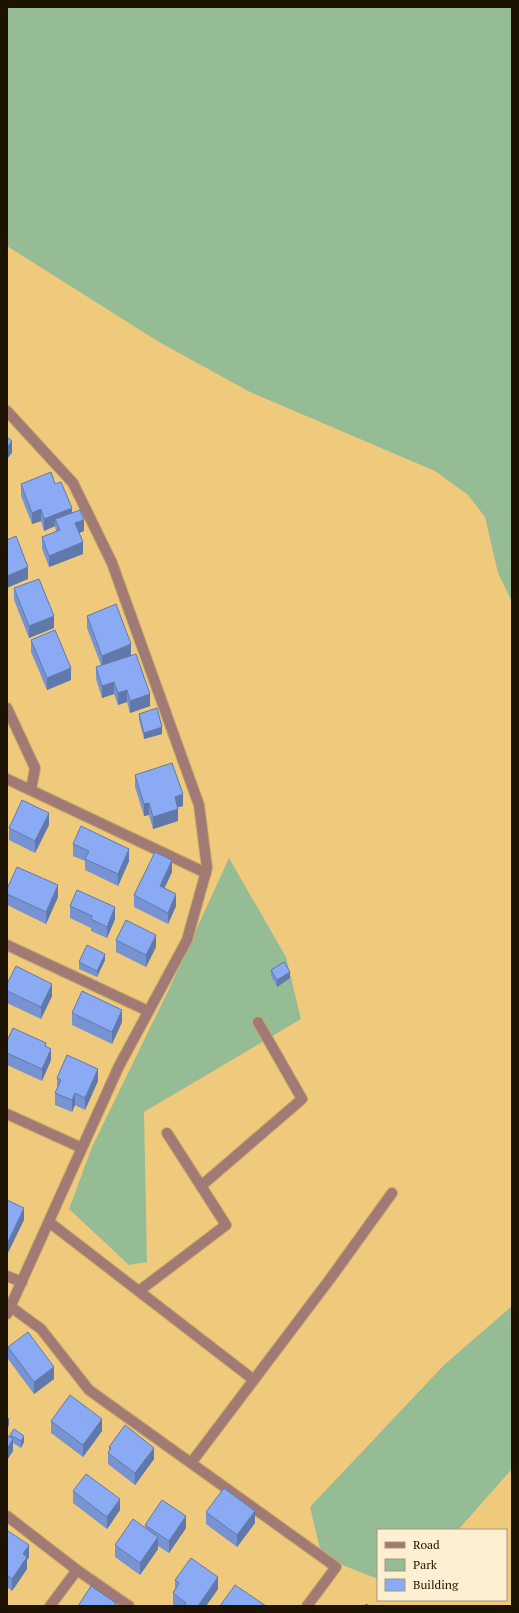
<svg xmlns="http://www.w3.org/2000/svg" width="519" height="1613" viewBox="0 0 519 1613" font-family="'PT Serif',serif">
<rect width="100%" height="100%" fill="#efca7d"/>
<!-- green -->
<g fill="#95bc95">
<polygon points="7,7 512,7 512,602 498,573 485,517 468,495 435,471 250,392 159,342 7,246"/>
<polygon points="229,858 286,957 301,1019 144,1112 147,1262 129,1265 69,1209 92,1147 169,989"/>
<polygon points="512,1306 512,1469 458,1530 378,1530 378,1579 322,1557 310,1507 444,1365"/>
</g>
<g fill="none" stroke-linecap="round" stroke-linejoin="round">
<defs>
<g id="minor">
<polyline points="7,411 73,483 112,563 199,805 207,868 187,940 119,1066 7,1314"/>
<polyline points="7,708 35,768 31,790"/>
<polyline points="7,779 206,873"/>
<polyline points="7,945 148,1011"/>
<polyline points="7,1114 82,1148"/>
<polyline points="201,1186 302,1099 258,1022"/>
<polyline points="49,1222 254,1380"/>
<polyline points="7,1276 22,1282"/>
<polyline points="139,1291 226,1225 167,1133"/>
<polyline points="11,1307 41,1329 89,1390 336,1567 307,1606"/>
<polyline points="191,1463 330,1279 392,1193"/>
<polyline points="7,1516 77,1570 129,1606"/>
<polyline points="50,1606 77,1570"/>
</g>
</defs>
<!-- minor casing -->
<use href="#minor" stroke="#c9a966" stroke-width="12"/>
<!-- minor -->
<use href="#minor" stroke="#a17a76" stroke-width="10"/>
</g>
<!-- wall -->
<g fill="#7793d2">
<polygon points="21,484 55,484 72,513 84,531 79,533 83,554 49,567 42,549 42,537 56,532 55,526 44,531 41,521 32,524 21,496"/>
<polygon points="14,588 54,628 29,638 14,600"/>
<polygon points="87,616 131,655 150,706 130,713 127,702 118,705 114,694 102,698 96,679 96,667 101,665 87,628"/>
<polygon points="31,640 71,680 47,690 31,652"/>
<polygon points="139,714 162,734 144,739 139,720"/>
<polygon points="135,775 183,806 178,807 178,821 153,829 149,815 144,816 135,787"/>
<polygon points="49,825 35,853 9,840 9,828"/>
<polygon points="73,844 129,861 118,886 85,870 85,861 73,856"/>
<polygon points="172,872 164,888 176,906 168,924 134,907 134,895"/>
<polygon points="7,889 58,897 46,924 7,905"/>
<polygon points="70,906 115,919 107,938 91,931 91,928 70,918"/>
<polygon points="116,940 156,947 146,967 116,952"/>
<polygon points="105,960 97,977 79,969 79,962"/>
<polygon points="271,970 290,978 277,987 271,976"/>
<polygon points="7,984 52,996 41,1019 7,1003"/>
<polygon points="72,1013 122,1022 112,1044 72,1025"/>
<polygon points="7,1041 46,1046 51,1060 42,1081 7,1065"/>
<polygon points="57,1078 98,1081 85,1110 75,1105 72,1112 55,1105 55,1093 57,1088"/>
<polygon points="8,1347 54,1379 34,1394 8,1359"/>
<polygon points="51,1421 102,1431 83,1457 51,1433"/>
<polygon points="7,1435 10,1437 10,1435 24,1442 21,1448 13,1443 13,1451 7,1460"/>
<polygon points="109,1447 154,1459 135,1485 108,1464 108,1453 109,1451"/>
<polygon points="73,1491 120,1510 107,1529 73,1503"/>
<polygon points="206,1512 255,1523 237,1547 206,1524"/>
<polygon points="145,1525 186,1528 169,1553 158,1546 158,1549 140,1575 115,1557 115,1545 145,1528"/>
<polygon points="7,1533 29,1557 27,1560 27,1569 12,1591 7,1587"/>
<polygon points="175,1580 218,1589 206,1606 174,1606 173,1605 173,1593 175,1589"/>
</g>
<!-- shaded-wall -->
<g fill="#6178ab">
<polygon points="12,441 12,453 7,459 7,447"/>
<polygon points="72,508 72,520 55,519 55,526 44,531 44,519"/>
<polygon points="41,509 41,521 32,524 32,513"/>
<polygon points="84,520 84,531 75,535 75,523"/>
<polygon points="83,542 83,554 49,567 49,556"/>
<polygon points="28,567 28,579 7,588 7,576"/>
<polygon points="54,616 54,628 29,638 29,626"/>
<polygon points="131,644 131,656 102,667 102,656"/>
<polygon points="71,668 71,680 47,690 47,678"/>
<polygon points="114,682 114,694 102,698 102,686"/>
<polygon points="127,690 127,702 118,705 118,693"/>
<polygon points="150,694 150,706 130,713 130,701"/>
<polygon points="162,727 162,734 144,739 144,733"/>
<polygon points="183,794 183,806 175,808 175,797"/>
<polygon points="149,803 149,815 144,816 144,804"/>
<polygon points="178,809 178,821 153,829 153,817"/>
<polygon points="49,813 49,825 35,853 35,841"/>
<polygon points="129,849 129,861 118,886 118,874"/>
<polygon points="172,860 172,872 160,898 160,886"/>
<polygon points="58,885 58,897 46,924 46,912"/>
<polygon points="176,894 176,906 168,924 168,913"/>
<polygon points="115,907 115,919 107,938 107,927"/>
<polygon points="156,935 156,947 146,967 146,955"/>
<polygon points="105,954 105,960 97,977 97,971"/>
<polygon points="290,972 290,978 277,987 277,980"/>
<polygon points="52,984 52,996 41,1019 41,1007"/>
<polygon points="122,1010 122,1022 112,1044 112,1032"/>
<polygon points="51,1049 51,1060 42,1081 42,1069"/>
<polygon points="98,1069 98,1081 85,1110 85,1098"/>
<polygon points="75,1093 75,1105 72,1112 72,1100"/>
<polygon points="24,1208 24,1220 7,1255 7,1244"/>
<polygon points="54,1367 54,1379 34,1394 34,1382"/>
<polygon points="9,1419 9,1425 7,1429 7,1423"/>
<polygon points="102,1419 102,1431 83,1457 83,1445"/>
<polygon points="24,1436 24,1442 21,1448 21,1441"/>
<polygon points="13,1439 13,1451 7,1460 7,1449"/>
<polygon points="154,1448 154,1459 135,1485 135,1473"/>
<polygon points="120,1499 120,1510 107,1529 107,1517"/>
<polygon points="255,1511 255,1523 237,1547 237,1535"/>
<polygon points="186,1516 186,1528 169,1553 169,1541"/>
<polygon points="158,1537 158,1549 140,1575 140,1563"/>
<polygon points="29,1545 29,1557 27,1560 27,1569 12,1591 12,1579 23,1554"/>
<polygon points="218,1577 218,1589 206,1606 198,1606"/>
</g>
<!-- building -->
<g fill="#8aabf4" stroke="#6178ab">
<polygon points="7,437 12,441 7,447"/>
<polygon points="51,472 55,484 61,482 72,508 44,519 41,509 32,513 21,484"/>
<polygon points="80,510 84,520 75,523 83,542 49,556 42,537 60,530 55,519"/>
<polygon points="16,536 28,567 7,576 7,540"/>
<polygon points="39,579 54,616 29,626 14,588"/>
<polygon points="116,604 131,644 102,656 87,616"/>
<polygon points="55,630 71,668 47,678 31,640"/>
<polygon points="136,654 150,694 130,701 127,690 118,693 114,682 102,686 96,667"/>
<polygon points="157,708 162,727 144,733 139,714"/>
<polygon points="172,763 183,794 175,797 178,809 153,817 149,803 144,804 135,775"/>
<polygon points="22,800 49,813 35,841 9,828"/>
<polygon points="81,826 129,849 118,874 85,859 89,851 73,844"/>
<polygon points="155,852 172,860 160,886 176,894 168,913 134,895"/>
<polygon points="17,867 58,885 46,912 7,894 7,889"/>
<polygon points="77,890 115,907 107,927 91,919 92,916 70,906"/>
<polygon points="126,920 156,935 146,955 116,940"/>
<polygon points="87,945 105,954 97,971 79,962"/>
<polygon points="284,962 290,972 277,980 271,970"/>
<polygon points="16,966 52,984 41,1007 7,991 7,984"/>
<polygon points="82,991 122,1010 112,1032 72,1013"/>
<polygon points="13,1028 46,1043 45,1046 51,1049 42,1069 7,1053 7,1041"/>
<polygon points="67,1055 98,1069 85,1098 75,1093 72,1100 55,1093 61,1080 57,1078"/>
<polygon points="7,1200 24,1208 7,1244"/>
<polygon points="28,1332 54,1367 34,1382 8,1347"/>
<polygon points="70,1395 102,1419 83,1445 51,1421"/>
<polygon points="7,1418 9,1419 7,1423"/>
<polygon points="125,1425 154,1448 135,1473 108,1453 111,1448 109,1447"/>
<polygon points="14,1429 24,1436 21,1441 10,1435"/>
<polygon points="7,1435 13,1439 7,1449"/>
<polygon points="86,1474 120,1499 107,1517 73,1491"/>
<polygon points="224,1488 255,1511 237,1535 206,1512"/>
<polygon points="162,1500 186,1516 169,1541 145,1525"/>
<polygon points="133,1519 158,1537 140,1563 115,1545"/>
<polygon points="8,1531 29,1545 23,1554 27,1557 12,1579 7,1575 7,1533"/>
<polygon points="191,1558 218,1577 198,1606 184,1606 186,1603 173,1593 179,1583 175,1580"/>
<polygon points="235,1585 266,1606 220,1606"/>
<polygon points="91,1586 116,1603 115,1606 78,1606"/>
<polygon points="366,1604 370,1606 365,1606"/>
</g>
<!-- border -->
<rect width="519" height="1613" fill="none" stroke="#1c1200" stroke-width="16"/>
<!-- legend -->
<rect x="377" y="1529" width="130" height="72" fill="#fdefd1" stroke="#a3977d"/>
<rect x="385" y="1542" width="20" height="6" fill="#a17a76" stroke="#a3977d"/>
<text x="413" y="1549" font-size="12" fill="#1c1200">Road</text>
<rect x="385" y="1559" width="20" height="12" fill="#95bc95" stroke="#a3977d"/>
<text x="413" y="1569" font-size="12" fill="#1c1200">Park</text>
<rect x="385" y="1579" width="20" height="12" fill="#8aabf4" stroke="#a3977d"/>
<text x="413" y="1589" font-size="12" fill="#1c1200">Building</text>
</svg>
